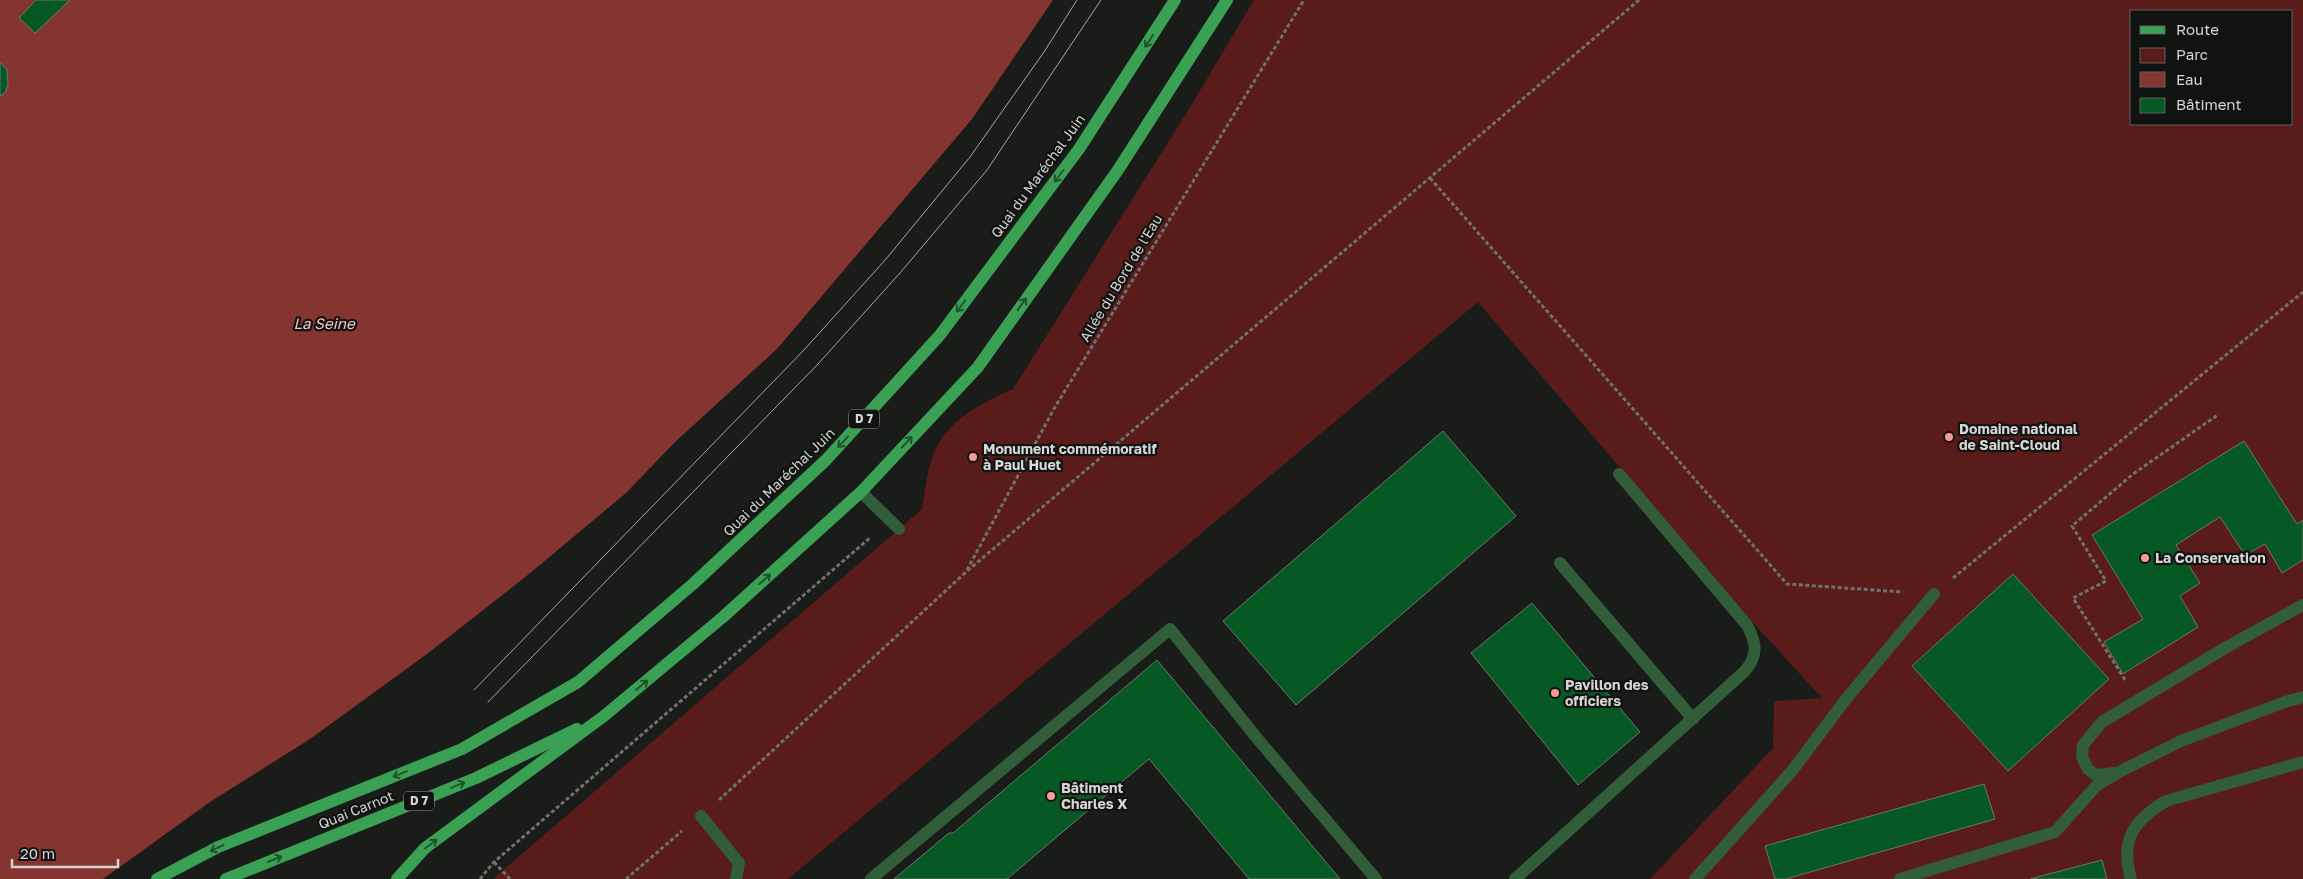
<svg xmlns="http://www.w3.org/2000/svg" width="2303" height="879" viewBox="0 0 2303 879" font-family="'Golos Text',sans-serif">
<rect width="100%" height="100%" fill="#1a1c1a"/>
<!-- green -->
<path fill="#591c1a" fill-rule="evenodd" d="M1254,0h1049v879h-653l123,-131 1,-47 48,-3 -65,-71 -279,-325 -690,577h-295l429,-370c4,-20 5,-45 15,-63 16,-29 47,-44 76,-57l176,-280zM2132,11h160v113h-160z"/>
<!-- water -->
<polygon fill="#853530" points="0,0 1053,0 972,119 777,349 675,442 626,493 529,574 427,654 310,739 210,802 103,879 0,879"/>
<!-- building -->
<g fill="#065923" stroke="#717371">
<polygon points="36,0 70,0 35,33 19,18"/>
<polygon points="0,62 7,70 8,84 5,93 0,96"/>
<polygon points="1443,431 1516,516 1296,705 1223,621"/>
<polygon points="2244,441 2297,524 2303,520 2303,560 2282,573 2265,544 2245,555 2220,517 2176,545 2200,583 2180,596 2198,627 2123,674 2104,642 2143,619 2092,535"/>
<polygon points="2013,574 2109,679 2008,771 1912,666"/>
<polygon points="1532,603 1640,732 1578,785 1471,653"/>
<polygon points="1157,660 1340,879 1249,879 1149,759 1007,879 894,879 949,833 953,833"/>
<polygon points="1984,784 1995,819 1786,879 1775,879 1765,846"/>
<polygon points="2102,860 2107,879 2030,879"/>
</g>
<g fill="none" stroke-linecap="round" stroke-linejoin="round">
<!-- path -->
<g stroke="#6f716f" stroke-width="3" stroke-dasharray="4 2.5" stroke-linecap="butt">
<polyline points="1430,178 1787,584 1903,592"/>
<polyline points="967,570 1055,407 1304,0"/>
<polyline points="1953,578 2303,292"/>
<polyline points="2125,680 2073,598 2106,581 2072,526 2133,474 2219,414"/>
<polyline points="719,800 966,572 1639,0"/>
<polyline points="494,862 510,879"/>
<polyline points="480,879 494,862 871,537"/>
<polyline points="626,879 682,831"/>
</g>
<!-- service -->
<g stroke="#315d39" stroke-width="12">
<polyline points="861,492 899,529"/>
<polyline points="1560,563 1693,719"/>
<polyline points="2114,773 2096,775 2088,769 2082,757 2083,745 2102,722 2225,648 2303,605"/>
<polyline points="701,816 739,863 736,879"/>
<polyline points="871,879 1170,629 1256,737 1376,879"/>
<path d="M1515,879l230,-208c14,-16 11,-29 2,-46l-128,-151"/>
<polyline points="1695,879 1792,771 1846,699 1934,594"/>
<polyline points="1900,879 2055,832 2097,785 2119,772 2181,741 2285,702 2303,697"/>
<path d="M2131,879c-11,-39 2,-58 35,-78l137,-39"/>
</g>
<!-- primary -->
<g stroke="#3aa054" stroke-width="12">
<polyline points="157,879 218,847 462,749 578,682 693,584 826,460 940,335 1079,149 1175,0"/>
<polyline points="226,879 476,778 577,729"/>
<polyline points="397,879 425,848 604,716 723,617 861,492 978,367 1118,170 1227,0"/>
</g>
<!-- tram -->
<g stroke="#a5a7a5" stroke-width="1">
<polyline points="474,690 804,350 886,259 970,157 1044,52 1077,0"/>
<polyline points="488,702 818,364 900,273 987,170 1101,0"/>
</g>
</g>
<!-- one-way arrows -->
<defs><path id="oneway-shaft" d="M-6 0H5M1.5-3L5.5 0L1.5 3" fill="none" stroke-width="1.6" stroke-linecap="round" stroke-linejoin="round" transform="scale(1.25)"/></defs>
<g stroke="#23522f">
<use href="#oneway-shaft" transform="translate(1149 41) rotate(123)"/>
<use href="#oneway-shaft" transform="translate(1059 176) rotate(127)"/>
<use href="#oneway-shaft" transform="translate(1022 304) rotate(-55)"/>
<use href="#oneway-shaft" transform="translate(961 306) rotate(127)"/>
<use href="#oneway-shaft" transform="translate(843 442) rotate(132)"/>
<use href="#oneway-shaft" transform="translate(907 442) rotate(-47)"/>
<use href="#oneway-shaft" transform="translate(765 579) rotate(-42)"/>
<use href="#oneway-shaft" transform="translate(642 685) rotate(-40)"/>
<use href="#oneway-shaft" transform="translate(400 774) rotate(158)"/>
<use href="#oneway-shaft" transform="translate(458 785) rotate(-22)"/>
<use href="#oneway-shaft" transform="translate(431 844) rotate(-37)"/>
<use href="#oneway-shaft" transform="translate(217 848) rotate(155)"/>
<use href="#oneway-shaft" transform="translate(275 859) rotate(-22)"/>
</g>
<!-- markers -->
<g fill="#f59c93" stroke="#111311" stroke-width="2">
<circle cx="1949" cy="437" r="5"/>
<circle cx="973" cy="457" r="5"/>
<circle cx="2145" cy="558" r="5"/>
<circle cx="1555" cy="693" r="5"/>
<circle cx="1051" cy="796" r="5"/>
</g>
<g text-anchor="middle" stroke-width="4.5" stroke-linejoin="round" paint-order="stroke">
<!-- shield labels -->
<g fill="#111311" stroke="#9a9b9a" stroke-width="1">
<rect x="849" y="409.5" width="30" height="19" rx="4"/>
<rect x="404" y="791.5" width="30" height="19" rx="4"/>
</g>
<g font-size="12" font-weight="bold" fill="#d4d5d4">
<text x="864" y="423">D 7</text>
<text x="419" y="805">D 7</text>
</g>
<!-- street labels -->
<g font-size="14" fill="#d4d5d4" stroke="#111311">
<text transform="translate(1038 176) rotate(-54)" y="5">Quai du Maréchal Juin</text>
<text transform="translate(1121 278) rotate(-59)" y="5">Allée du Bord de l'Eau</text>
<text transform="translate(779 482) rotate(-44)" y="5">Quai du Maréchal Juin</text>
<text transform="translate(356 810) rotate(-22)" y="5">Quai Carnot</text>
</g>
<!-- poi labels -->
<g font-size="14" font-weight="bold" fill="#d4d5d4" stroke="#111311" text-anchor="start">
<text x="1959" y="434">Domaine national<tspan x="1959" dy="16">de Saint-Cloud</tspan></text>
<text x="983" y="454">Monument commémoratif<tspan x="983" dy="16">à Paul Huet</tspan></text>
<text x="2155" y="563">La Conservation</text>
<text x="1565" y="690">Pavillon des<tspan x="1565" dy="16">officiers</tspan></text>
<text x="1061" y="793">Bâtiment<tspan x="1061" dy="16">Charles X</tspan></text>
</g>
<!-- water labels -->
<g font-size="15" font-style="italic" fill="#f7c6c1" stroke="#111311">
<text x="324" y="329">La Seine</text>
</g>
</g>
<!-- legend -->
<rect x="2130" y="10" width="162" height="115" fill="#111311" stroke="#5f615f"/>
<rect x="2140" y="26" width="25" height="8" fill="#3aa054" stroke="#5f615f"/>
<text x="2176" y="35" font-size="15" fill="#d4d5d4">Route</text>
<rect x="2140" y="48" width="25" height="15" fill="#591c1a" stroke="#5f615f"/>
<text x="2176" y="60" font-size="15" fill="#d4d5d4">Parc</text>
<rect x="2140" y="72" width="25" height="15" fill="#853530" stroke="#5f615f"/>
<text x="2176" y="85" font-size="15" fill="#d4d5d4">Eau</text>
<rect x="2140" y="98" width="25" height="15" fill="#065923" stroke="#5f615f"/>
<text x="2176" y="110" font-size="15" fill="#d4d5d4">Bâtiment</text>
<!-- scale -->
<path d="M12 859v8h106v-8" fill="none" stroke="#d4d5d4" stroke-width="2.5"/>
<text x="20" y="859" font-size="15" fill="#d4d5d4" stroke="#111311" stroke-width="4" paint-order="stroke">20 m</text>
</svg>
